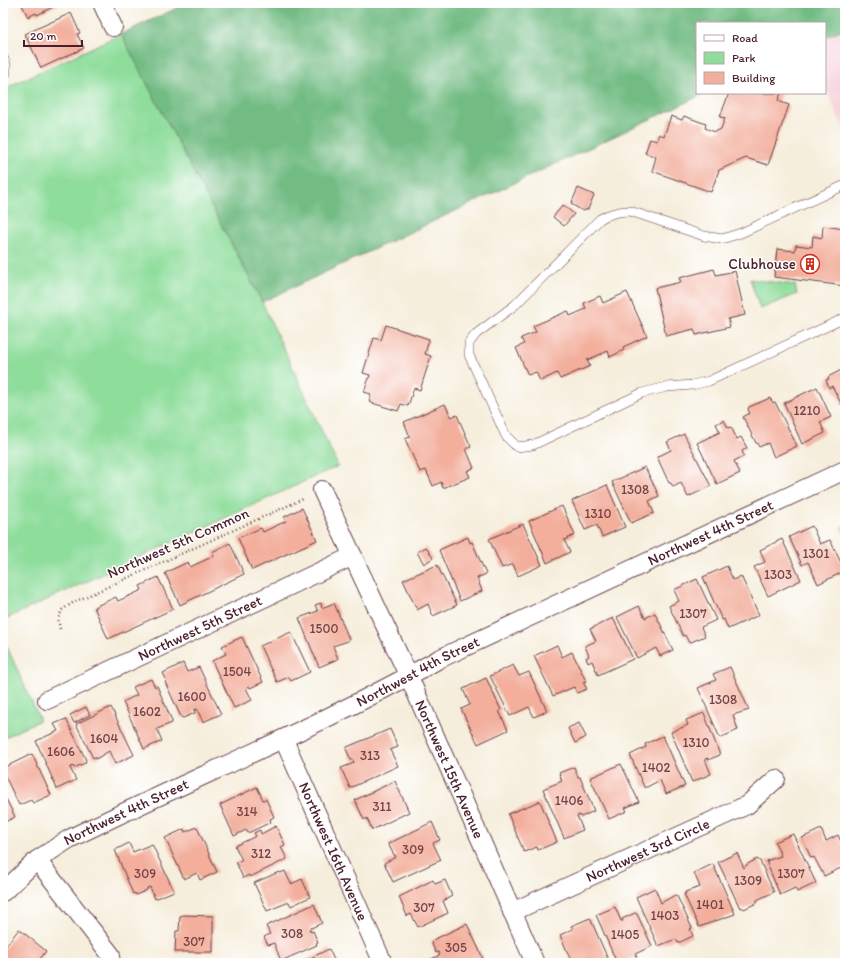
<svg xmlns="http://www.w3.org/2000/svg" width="848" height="966" viewBox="0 0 848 966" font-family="Itim,sans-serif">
<rect width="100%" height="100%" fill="#fff"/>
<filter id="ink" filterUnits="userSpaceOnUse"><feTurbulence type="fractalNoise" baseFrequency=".025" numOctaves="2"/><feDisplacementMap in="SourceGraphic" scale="8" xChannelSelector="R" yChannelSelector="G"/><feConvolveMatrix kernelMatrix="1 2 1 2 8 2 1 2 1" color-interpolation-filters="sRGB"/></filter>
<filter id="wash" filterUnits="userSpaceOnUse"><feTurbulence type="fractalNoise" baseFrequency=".012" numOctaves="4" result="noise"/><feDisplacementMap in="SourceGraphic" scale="16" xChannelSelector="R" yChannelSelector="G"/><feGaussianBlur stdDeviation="0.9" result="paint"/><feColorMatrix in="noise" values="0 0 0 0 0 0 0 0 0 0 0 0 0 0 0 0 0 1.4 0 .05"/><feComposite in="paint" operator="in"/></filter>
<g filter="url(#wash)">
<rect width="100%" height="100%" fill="#f6eedc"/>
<!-- built -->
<polygon fill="#f5cfda" points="845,28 845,132 825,87 825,37"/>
<!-- green -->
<g fill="#8edd9b" stroke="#6c7e63">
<polygon points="121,34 262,302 338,466 3,620 3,89"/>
<polygon points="750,279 795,285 797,294 760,309"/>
<polygon points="3,638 40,720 3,738"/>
</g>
<!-- forest -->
<polygon fill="#72bc83" stroke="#5e6e57" points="188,3 845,3 845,28 825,37 825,23 697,23 697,93 706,93 262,302 121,34"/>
<g id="blocks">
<!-- building -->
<g fill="#f3af9c">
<polygon points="21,3 61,3 37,15 36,13 28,17"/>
<polygon points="71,13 80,33 77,34 84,48 41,68 25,34"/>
<polygon points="729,93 733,95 734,93 781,93 778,101 789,105 768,165 746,158 719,170 711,192 652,171 656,157 645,153 650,139 657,141 659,134 664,136 671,116 682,120 684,116 706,124 705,128 715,132 721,129 725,118 720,117"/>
<polygon points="578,188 594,195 588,209 583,211 571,204"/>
<polygon points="563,205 574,214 564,226 553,217"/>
<polygon points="823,226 845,229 843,249 845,250 845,286 774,277 777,249 795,251 796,245 812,247 813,236 822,238"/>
<polygon points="714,269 716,275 735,271 745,315 728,319 730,327 696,335 694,329 666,336 655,288 681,282 679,278"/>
<polygon points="627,292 647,336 623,347 624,350 610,357 608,351 587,360 590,366 560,379 557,373 540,381 536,372 528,375 516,348 524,344 521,338 536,332 533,326 568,311 570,316 586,309 584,303 600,296 603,303"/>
<polygon points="386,325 429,339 425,354 431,356 420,390 414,388 408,406 401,404 398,411 369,402 371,394 364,392 370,375 363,373 374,338 381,340"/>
<polygon points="845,368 845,404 842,405 832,386 829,388 826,380 829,379 828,377"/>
<polygon points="817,387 831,417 820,422 825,433 802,444 784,403"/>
<polygon points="770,398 773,403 775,402 797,446 774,457 768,443 759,447 757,443 756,443 743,417 750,413 748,410 749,407"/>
<polygon points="445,404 451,417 457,415 471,447 466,449 474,468 467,471 470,477 443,488 441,482 433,486 426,470 420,472 405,439 410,437 404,422"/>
<polygon points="724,420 728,428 731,427 737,439 741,437 747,448 742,451 744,456 734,461 740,473 717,484 697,443 720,432 716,424"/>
<polygon points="684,434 711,486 688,497 681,483 673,487 671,483 669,483 657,457 671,450 667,442"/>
<polygon points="645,467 659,496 649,501 654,513 631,523 612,482"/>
<polygon points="607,485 625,527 602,537 597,525 585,530 572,501"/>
<polygon points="562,506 575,535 564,540 570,552 547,563 529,521"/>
<polygon points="302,508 317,540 252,570 238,538 261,528 263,532 286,521 284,517"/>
<polygon points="523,524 542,565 518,576 513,564 502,568 489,539"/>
<polygon points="845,525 845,537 840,527"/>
<polygon points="812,526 820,544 830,540 845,571 818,584 808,562 802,565 789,537"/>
<polygon points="468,537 470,543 472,542 486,574 477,578 482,591 460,601 439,550"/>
<polygon points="782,539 801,580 768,596 754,567 765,562 760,550"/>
<polygon points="230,543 244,574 180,605 165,573 188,562 190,567 214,556 212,552"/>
<polygon points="426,547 433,558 424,564 417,552"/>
<polygon points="437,565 457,605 433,616 428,604 417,610 403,580"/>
<polygon points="727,566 733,580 741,576 759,615 728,629 724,619 722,620 703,577"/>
<polygon points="158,577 173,609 108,639 94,607 116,597 118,601 142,590 140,586"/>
<polygon points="697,579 716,620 701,627 705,636 689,643 685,635 683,636 669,606 679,601 674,590"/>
<polygon points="321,603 322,608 334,603 349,639 348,641 333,646 338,659 319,667 299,618 318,611 315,605"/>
<polygon points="639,606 645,618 655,613 673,650 660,656 656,648 637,658 617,617"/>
<polygon points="613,618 633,659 598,675 592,661 588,663 586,658 589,656 585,646 596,641 590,629"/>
<polygon points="291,632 310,672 291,681 289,677 277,682 260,646"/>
<polygon points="242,637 263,682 250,688 249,686 246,688 252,700 234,708 212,661 226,654 222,646"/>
<polygon points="557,645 562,657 572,652 586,681 583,682 587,689 577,693 574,687 553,696 534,656"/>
<polygon points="183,663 187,672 199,667 221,714 203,722 197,709 194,710 195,713 183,718 181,717 165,682 167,681 163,673"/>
<polygon points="513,665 519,676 529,672 547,711 534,717 529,707 510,716 490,676"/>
<polygon points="730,667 749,710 733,715 738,730 720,738 698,688 716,680 713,674"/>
<polygon points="486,678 501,710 499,711 508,730 478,744 461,709 470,705 463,689"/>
<polygon points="151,679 155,687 157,686 172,721 172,723 157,729 162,741 144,749 123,702 137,695 133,687"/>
<polygon points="86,707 90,715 74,723 70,715"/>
<polygon points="111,707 134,755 115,764 109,751 96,759 95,757 93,758 76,724"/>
<polygon points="704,713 720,755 708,760 708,758 705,759 711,774 692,782 671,732 688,725 686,720"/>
<polygon points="66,719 86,760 85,763 74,768 73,766 70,768 76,780 57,789 36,741 58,731 54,724"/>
<polygon points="579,723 586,737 575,743 568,728"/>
<polygon points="390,729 398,747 390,750 398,766 350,788 341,768 354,763 353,760 351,760 346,749 347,747"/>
<polygon points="663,736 685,786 666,794 660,780 647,787 644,787 630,755 646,747 645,744"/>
<polygon points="32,754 51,795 33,803 31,800 19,805 3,772 3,768"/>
<polygon points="621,764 639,802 625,808 627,811 609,819 590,778"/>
<polygon points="574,767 578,777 580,777 594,811 581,817 580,815 577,816 583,830 564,838 543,789 562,781 559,773"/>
<polygon points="395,781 409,812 372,830 367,818 364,820 355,800"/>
<polygon points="257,787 263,800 266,799 274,817 270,819 271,822 248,833 246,830 234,836 220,805"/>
<polygon points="3,793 15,817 3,823 5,826 3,826"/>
<polygon points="540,801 557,842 538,850 537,847 524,852 508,814"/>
<polygon points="432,822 440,840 433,843 441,860 393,882 384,863 396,857 395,855 394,855 388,844"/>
<polygon points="276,826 285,845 281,847 287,859 250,877 249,875 243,878 236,862 242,860 235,846 256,836 254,833 260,830 261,834"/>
<polygon points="197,827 217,872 200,880 197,873 184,879 165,838 184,829 185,832"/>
<polygon points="821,829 826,841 838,835 845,850 845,866 824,876 814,857 811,858 802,838"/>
<polygon points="793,834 816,883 797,892 795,888 780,895 766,861 781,856 775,842"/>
<polygon points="129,843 133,852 152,844 174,891 155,899 150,887 147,888 147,890 136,895 135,893 133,894 115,850"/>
<polygon points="737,853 744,868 746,866 746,865 757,859 760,861 774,892 757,900 757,903 744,909 742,907 740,908 718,862"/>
<polygon points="713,864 735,914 699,927 684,894 686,894 685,892 700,887 694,873"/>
<polygon points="285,871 291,884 302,879 310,897 291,906 289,902 267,911 254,883 279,872 280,873"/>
<polygon points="433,880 435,884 445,880 452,896 443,901 448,913 418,927 411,914 407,916 399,897"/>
<polygon points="655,888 661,903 675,895 677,896 692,928 690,929 693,936 678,943 676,939 658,946 636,897"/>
<polygon points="314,904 322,923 309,929 311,932 313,931 318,942 316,943 317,945 281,961 274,943 268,945 264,937 270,934 266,926"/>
<polygon points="615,907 621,921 623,921 622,919 635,913 637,914 652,946 635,954 637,957 622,963 617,963 596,915"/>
<polygon points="183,915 213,916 213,952 175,952 176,931 179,931 180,916"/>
<polygon points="590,918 608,959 608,963 572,963 560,935 573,929 571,926"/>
<polygon points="467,924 483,958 471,963 428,963 427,961 440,955 438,952 436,953 431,942 433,940"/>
<polygon points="19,929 46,951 37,963 3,963 3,950"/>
<polygon points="329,949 335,962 339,960 340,963 300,963"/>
</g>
</g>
</g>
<g filter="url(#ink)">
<use href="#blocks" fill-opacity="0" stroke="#643e46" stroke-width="1"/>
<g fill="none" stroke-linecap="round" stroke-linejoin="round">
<defs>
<g id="lane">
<polyline points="3,57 6,65 6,73 3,77"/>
<path d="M845,185l-104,48 -19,6 -18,-3 -74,-25c-12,0 -20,2 -30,8l-85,86 -39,29 -7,9v12l37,81 11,11 16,-2 109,-52 25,-6 25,-2 17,-4 136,-63"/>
</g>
<g id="street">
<polyline points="102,3 113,27"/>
<path id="s1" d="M322,490l87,187 126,286"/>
<path id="s2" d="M47,700l306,-144"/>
<path id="s3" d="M284,740l99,223"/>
<polyline points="37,860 111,955"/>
<path id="s4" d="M3,892l34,-32 32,-21c123,-61 251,-112 370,-180l406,-189"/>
<path id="s5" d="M512,912l235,-107 29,-26"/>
</g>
</defs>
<!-- lane casing -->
<use href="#lane" stroke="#643e46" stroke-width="10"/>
<!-- street casing -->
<use href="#street" stroke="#643e46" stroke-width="20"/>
<!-- path -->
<polyline stroke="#643e46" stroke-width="2.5" stroke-dasharray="1 3" stroke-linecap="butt" points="60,629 58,619 62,610 74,602 305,498"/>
<!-- lane -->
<use href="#lane" stroke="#fff" stroke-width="9"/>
<!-- street -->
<use href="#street" stroke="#fff" stroke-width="18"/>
</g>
</g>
<!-- icons -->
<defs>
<symbol id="building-ring" viewBox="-11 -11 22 22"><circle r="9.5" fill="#fff" stroke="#c8321e" stroke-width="1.5"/><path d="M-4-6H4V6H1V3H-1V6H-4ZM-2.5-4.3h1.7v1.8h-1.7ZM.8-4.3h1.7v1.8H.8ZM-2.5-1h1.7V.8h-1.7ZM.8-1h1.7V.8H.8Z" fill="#c8321e"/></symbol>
</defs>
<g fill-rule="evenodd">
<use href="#building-ring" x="799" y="253" width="22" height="22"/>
</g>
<g text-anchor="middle" stroke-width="3" stroke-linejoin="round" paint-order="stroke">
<!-- number labels -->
<g font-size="13" fill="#744347">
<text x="807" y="415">1210</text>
<text x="635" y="494">1308</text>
<text x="598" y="518">1310</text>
<text x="816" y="558">1301</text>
<text x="778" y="579">1303</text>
<text x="693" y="618">1307</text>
<text x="324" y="633">1500</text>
<text x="237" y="676">1504</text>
<text x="192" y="701">1600</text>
<text x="723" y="704">1308</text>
<text x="147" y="716">1602</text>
<text x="104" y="743">1604</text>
<text x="696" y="747">1310</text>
<text x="61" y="756">1606</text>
<text x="370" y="760">313</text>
<text x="656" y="772">1402</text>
<text x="569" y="805">1406</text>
<text x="382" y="811">311</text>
<text x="247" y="816">314</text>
<text x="413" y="854">309</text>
<text x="261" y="858">312</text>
<text x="145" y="878">309</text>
<text x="791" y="878">1307</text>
<text x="748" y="885">1309</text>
<text x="710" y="909">1401</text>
<text x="424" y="912">307</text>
<text x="665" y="920">1403</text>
<text x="292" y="938">308</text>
<text x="625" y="939">1405</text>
<text x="194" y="946">307</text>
<text x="456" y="952">305</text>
</g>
<!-- poi labels -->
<g font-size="15" fill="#4a1f2b" stroke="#fff" text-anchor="end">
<text x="796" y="269">Clubhouse</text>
</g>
<!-- street labels -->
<g font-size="15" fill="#4a1f2b" stroke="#fff">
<text dy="5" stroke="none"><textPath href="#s4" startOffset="796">Northwest 4th Street</textPath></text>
<text transform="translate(178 543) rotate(-24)" y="5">Northwest 5th Common</text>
<text dy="5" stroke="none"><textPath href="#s2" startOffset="169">Northwest 5th Street</textPath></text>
<text dy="5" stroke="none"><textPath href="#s4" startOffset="472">Northwest 4th Street</textPath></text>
<text dy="5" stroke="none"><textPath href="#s1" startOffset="307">Northwest 15th Avenue</textPath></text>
<text dy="5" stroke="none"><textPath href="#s4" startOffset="148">Northwest 4th Street</textPath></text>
<text dy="5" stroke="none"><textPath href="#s5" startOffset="149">Northwest 3rd Circle</textPath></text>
<text dy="5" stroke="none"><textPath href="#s3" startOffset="122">Northwest 16th Avenue</textPath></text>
</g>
</g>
<!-- margin -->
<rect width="848" height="966" fill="none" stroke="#fff" stroke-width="16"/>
<!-- legend -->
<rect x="696" y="22" width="130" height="72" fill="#ffffff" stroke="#b7a5aa"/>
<rect x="704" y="35" width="20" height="6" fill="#ffffff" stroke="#b7a5aa"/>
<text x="732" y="42" font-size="12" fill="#4a1f2b">Road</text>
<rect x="704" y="52" width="20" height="12" fill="#8edd9b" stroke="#b7a5aa"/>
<text x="732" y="62" font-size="12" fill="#4a1f2b">Park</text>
<rect x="704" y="72" width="20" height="12" fill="#f3af9c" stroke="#b7a5aa"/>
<text x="732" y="82" font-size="12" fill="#4a1f2b">Building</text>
<!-- scale -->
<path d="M24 40v6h58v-6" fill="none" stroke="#4a1f2b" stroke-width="2"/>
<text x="30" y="40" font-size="12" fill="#4a1f2b" stroke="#ffffff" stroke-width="3" paint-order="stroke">20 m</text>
</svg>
